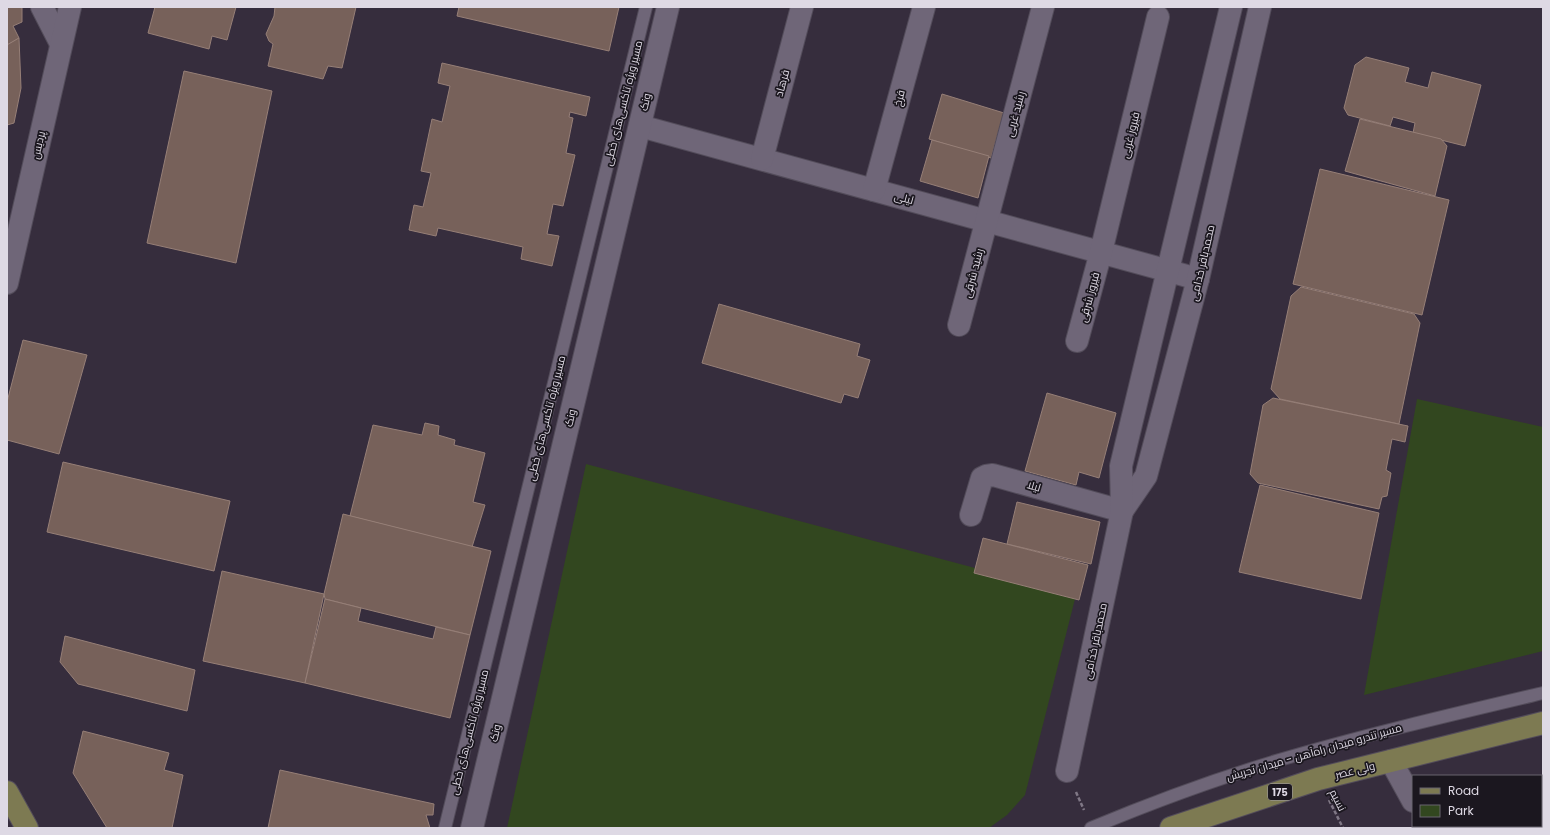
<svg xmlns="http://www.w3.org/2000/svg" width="1550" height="835" viewBox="0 0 1550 835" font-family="Poppins,Cairo,sans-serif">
<rect width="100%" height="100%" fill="#362d3d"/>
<!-- green -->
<g fill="#32471f">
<polygon points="1417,399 1543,427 1543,651 1364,695"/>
<polygon points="586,464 1076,595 1025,795 1007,815 989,828 507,828"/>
</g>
<!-- building -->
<g fill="#77615a" stroke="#967f77">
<polygon points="7,7 22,7 22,22 13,26 19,38 7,45"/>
<polygon points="155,7 236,7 227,40 212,36 209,49 148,33"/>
<polygon points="275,7 356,7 342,68 328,66 323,79 268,66 273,44 269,41 266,34 274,16"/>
<polygon points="459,7 619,7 609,51 457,16"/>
<polygon points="19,38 21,88 14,123 7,125 7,45"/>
<polygon points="1366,57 1409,68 1405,82 1428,88 1432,72 1481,85 1465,146 1413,133 1415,123 1393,117 1390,126 1348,115 1344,108 1355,65"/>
<polygon points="442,63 590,97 586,116 570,112 569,117 573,118 566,153 575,155 563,206 553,204 547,234 559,236 552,266 521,259 523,247 438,228 436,236 409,230 414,205 423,207 431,173 421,171 432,119 442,122 450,86 438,83"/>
<polygon points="184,71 272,91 236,263 147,243"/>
<polygon points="942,94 1004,113 991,158 929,139"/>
<polygon points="1360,119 1441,139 1447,146 1435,196 1345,171"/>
<polygon points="932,140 989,156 978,198 920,181"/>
<polygon points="1320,169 1449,200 1422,315 1293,284"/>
<polygon points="1301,287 1414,314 1420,323 1399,424 1280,399 1271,389 1291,296"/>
<polygon points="719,304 860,344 857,356 870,360 858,398 844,394 841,403 702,363"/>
<polygon points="23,340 87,355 59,454 7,440 7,402"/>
<polygon points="1047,393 1116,413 1099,478 1079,472 1076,485 1025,471"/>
<polygon points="1273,398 1408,426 1405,442 1392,439 1386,470 1391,473 1387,496 1382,497 1379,509 1258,483 1250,474 1263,405"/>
<polygon points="425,423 439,426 438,435 455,440 454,445 485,453 473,502 485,505 472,547 350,516 373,425 422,435"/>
<polygon points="63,462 230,501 214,571 47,532"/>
<polygon points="1260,485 1379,513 1361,599 1239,572"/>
<polygon points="1017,502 1100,522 1091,564 1007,544"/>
<polygon points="343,514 491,551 470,635 325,599 324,594"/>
<polygon points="983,538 1088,565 1079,600 974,573"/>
<polygon points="222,571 324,594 305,683 203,661"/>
<polygon points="325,599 361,608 358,621 433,639 436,627 470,635 450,718 305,683"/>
<polygon points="65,636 195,670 187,711 78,684 60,662"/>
<polygon points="83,731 169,753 164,770 183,775 172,828 107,828 73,773"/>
<polygon points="280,770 434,804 433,815 426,815 430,828 268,828"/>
<polygon points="1492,826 1525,826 1526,828 1489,828"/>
</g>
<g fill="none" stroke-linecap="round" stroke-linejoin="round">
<defs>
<g id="service">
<polyline points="445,828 646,7"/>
<path d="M1091,828c60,-25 122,-48 185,-67 88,-26 178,-47 267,-68"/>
</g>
<g id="minor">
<polyline points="42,7 61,44"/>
<polyline points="640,126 1198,279"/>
<polyline points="762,159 802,7"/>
<polyline points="874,190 924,7"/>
<polyline points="959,325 1043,7"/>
<polyline points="1077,341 1101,252 1158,17"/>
<polyline points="1122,511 1146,476 1198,279 1260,7"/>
<polyline points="971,515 982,478 986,476 993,475 1122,511"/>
<polyline points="1391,761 1413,801"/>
<polyline points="1067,771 1122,511 1121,466 1231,7"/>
<polyline points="1427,826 1428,828"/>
</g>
<g id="secondary">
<polyline points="7,283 70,7"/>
<polyline points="472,828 668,7"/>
</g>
<g id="primary">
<polyline points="7,792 27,828"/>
<polyline points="1171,828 1318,779 1543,723"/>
</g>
</defs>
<!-- service casing -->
<use href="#service" stroke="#534c5a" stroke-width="14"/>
<!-- minor casing -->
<use href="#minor" stroke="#534c5a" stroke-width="24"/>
<!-- secondary casing -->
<use href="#secondary" stroke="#534c5a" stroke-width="24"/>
<!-- primary casing -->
<use href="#primary" stroke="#534c5a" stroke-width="24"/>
<!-- path -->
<g stroke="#807886" stroke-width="2.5" stroke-dasharray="4 2" stroke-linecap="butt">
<polyline points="1076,792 1084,810"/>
<polyline points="1329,800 1343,828"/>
</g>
<!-- service -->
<use href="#service" stroke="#6f6678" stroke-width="12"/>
<!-- minor -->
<use href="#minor" stroke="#6f6678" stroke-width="22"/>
<!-- secondary -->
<use href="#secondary" stroke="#6f6678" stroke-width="22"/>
<!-- primary -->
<use href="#primary" stroke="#7d7a52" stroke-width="22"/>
</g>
<g text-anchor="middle" stroke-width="3.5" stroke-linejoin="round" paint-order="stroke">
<!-- shield labels -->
<rect fill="#1b171f" stroke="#a49fa9" stroke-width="1" x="1268" y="784" width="24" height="16" rx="3"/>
<g font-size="10" font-weight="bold" fill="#ded9e4">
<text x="1280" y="796">175</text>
</g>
<!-- street labels -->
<g font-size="11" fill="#ded9e4" stroke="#1b171f">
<text transform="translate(782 83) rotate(-75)" y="4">فرهاد</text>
<text transform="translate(899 98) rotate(-75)" y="4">فرخ</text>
<text transform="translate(645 102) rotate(-77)" y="4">ونک</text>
<text transform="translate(623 103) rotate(-76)" y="4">مسیر ویژه تاکسی‌های خطی</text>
<text transform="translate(1015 114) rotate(-75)" y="4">رشید غربی</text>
<text transform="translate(1130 135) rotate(-76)" y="4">فیروز غربی</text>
<text transform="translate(38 145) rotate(-77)" y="4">پردیس</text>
<text transform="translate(904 198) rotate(15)" y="4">لیلی</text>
<text transform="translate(1202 263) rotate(-77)" y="4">محمدباقر خدامی</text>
<text transform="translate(973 273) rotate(-75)" y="4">رشید شرقی</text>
<text transform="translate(1089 297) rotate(-75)" y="4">فیروز شرقی</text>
<text transform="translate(546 418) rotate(-76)" y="4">مسیر ویژه تاکسی‌های خطی</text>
<text transform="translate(570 418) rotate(-77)" y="4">ونک</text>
<text transform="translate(1034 486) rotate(16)" y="4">لیلا</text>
<text transform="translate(1095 641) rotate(-78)" y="4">محمدباقر خدامی</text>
<text transform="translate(469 732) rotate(-76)" y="4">مسیر ویژه تاکسی‌های خطی</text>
<text transform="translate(495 733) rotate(-77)" y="4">ونک</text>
<text transform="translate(1314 752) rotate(-16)" y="4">مسیر تندرو میدان راه‌آهن - میدان تجریش</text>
<text transform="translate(1355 770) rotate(-14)" y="4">ولی عصر</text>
<text transform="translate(1338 800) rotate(63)" y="4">نسیم</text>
</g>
</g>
<!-- border -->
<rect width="1550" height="835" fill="none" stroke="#ded9e4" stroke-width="16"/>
<!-- legend -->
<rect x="1412" y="775" width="130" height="52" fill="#1b171f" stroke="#69656e"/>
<rect x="1420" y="788" width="20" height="6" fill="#7d7a52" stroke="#69656e"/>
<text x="1448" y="795" font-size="12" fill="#ded9e4">Road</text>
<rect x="1420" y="805" width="20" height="12" fill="#32471f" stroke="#69656e"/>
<text x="1448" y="815" font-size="12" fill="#ded9e4">Park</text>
</svg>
